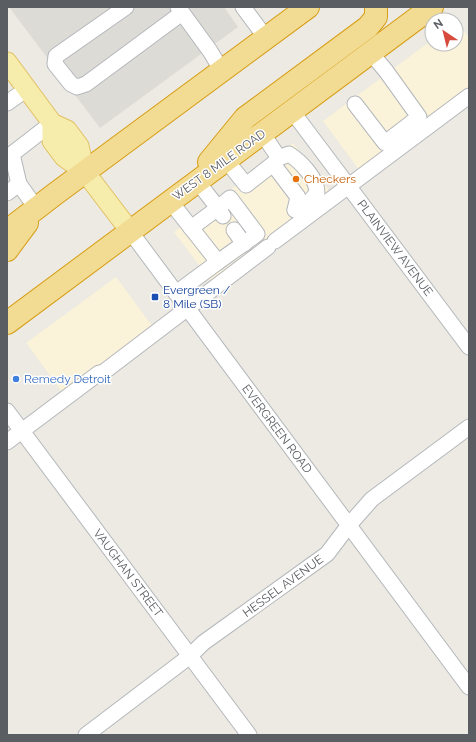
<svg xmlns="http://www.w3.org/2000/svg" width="476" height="742" viewBox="0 0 476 742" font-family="Raleway,sans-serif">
<rect width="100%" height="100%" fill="#eceae2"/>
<!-- commercial -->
<g fill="#faf3d9">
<polygon points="457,21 469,38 469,89 360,171 323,121 432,40 432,44 456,44"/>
<polygon points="293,143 330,192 211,281 174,232"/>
<polygon points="116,277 153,327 63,393 26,343"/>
</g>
<!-- industrial -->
<polygon fill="#dddbd6" points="9,7 224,7 238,27 100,128"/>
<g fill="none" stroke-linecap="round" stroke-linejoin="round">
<defs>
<g id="minor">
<polyline points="126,7 56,56 55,64 71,84 77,87 86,84 182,13"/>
<polyline points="178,7 210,51 222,71"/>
<polyline points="243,7 266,38"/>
<polyline points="7,103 27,89"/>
<polyline points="355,104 385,143 419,117 386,71 371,53"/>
<polyline points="292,111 469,347"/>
<polyline points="262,133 279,158"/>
<path d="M226,160l20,25 27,-21 6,-6 10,-4c12,8 28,24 28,39l-7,8 -15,9"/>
<polyline points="273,164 298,197 295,210"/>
<polyline points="7,193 19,184"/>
<polyline points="170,201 218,262 257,234 230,198 218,208 197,181"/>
<polyline points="37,209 19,184 12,154 52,123"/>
<polyline points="191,228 218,208 223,216"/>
<polyline points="234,230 244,244"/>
<polyline points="130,231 469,687"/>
<polyline points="275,241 469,96"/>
<polyline points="176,293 218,262"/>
<polyline points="105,371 268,247"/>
<polyline points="7,411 249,735"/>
<polyline points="7,442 99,373"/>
<polyline points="86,735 190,656 203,643 327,554 349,525 372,499 469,427"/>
</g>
<g id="major">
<polyline points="7,62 52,123 67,130 79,146 85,172"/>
<polyline points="52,123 52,141 64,157 85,172 130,231"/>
</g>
<g id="highway">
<polyline points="209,162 245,118 368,27 376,17 376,7"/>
<polyline points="7,231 55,194 308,7"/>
<polyline points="7,250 27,223"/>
<polyline points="7,323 432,7"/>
</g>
</defs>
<!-- minor casing -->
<use href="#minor" stroke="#b4b7bb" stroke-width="17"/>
<!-- major casing -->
<use href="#major" stroke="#e2c164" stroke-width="21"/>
<!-- highway casing -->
<use href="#highway" stroke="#d79e16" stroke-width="24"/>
<!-- minor -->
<use href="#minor" stroke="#fff" stroke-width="15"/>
<!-- major -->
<use href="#major" stroke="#f6ecac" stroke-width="19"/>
<!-- highway -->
<use href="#highway" stroke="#f2db93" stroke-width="22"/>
</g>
<!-- markers -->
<circle fill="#e8710a" stroke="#fff" stroke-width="1.5" cx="296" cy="179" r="4"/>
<rect fill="#1a4fb4" stroke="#fff" stroke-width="1.5" x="151" y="293" width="8" height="8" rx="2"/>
<circle fill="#3f7fe0" stroke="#fff" stroke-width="1.5" cx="16" cy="379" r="4"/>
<g text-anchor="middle" stroke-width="3" stroke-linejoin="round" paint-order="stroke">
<!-- street labels -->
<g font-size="12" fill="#5a5d61" stroke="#fff">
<text transform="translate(219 165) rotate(-36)" y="4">WEST 8 MILE ROAD</text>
<text transform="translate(395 248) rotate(53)" y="4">PLAINVIEW AVENUE</text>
<text transform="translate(277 429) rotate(53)" y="4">EVERGREEN ROAD</text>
<text transform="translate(128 573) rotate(53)" y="4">VAUGHAN STREET</text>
<text transform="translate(283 586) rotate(-36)" y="4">HESSEL AVENUE</text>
</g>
<!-- food labels -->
<g font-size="12" fill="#c56008" stroke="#fff" text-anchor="start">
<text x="304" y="183">Checkers</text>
</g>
<!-- transit labels -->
<g font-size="12" fill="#164399" stroke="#fff" text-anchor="start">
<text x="163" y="294">Evergreen /<tspan x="163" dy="14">8 Mile (SB)</tspan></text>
</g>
<!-- shop labels -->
<g font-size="12" fill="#366cbe" stroke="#fff" text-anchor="start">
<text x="24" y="383">Remedy Detroit</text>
</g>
</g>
<!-- border -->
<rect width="476" height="742" fill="none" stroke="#5a5d61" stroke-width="16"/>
<!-- north arrow -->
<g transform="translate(444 32) rotate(325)"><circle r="19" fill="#ffffff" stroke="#bdbec0"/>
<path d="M0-3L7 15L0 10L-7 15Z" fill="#d74b3d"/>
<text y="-6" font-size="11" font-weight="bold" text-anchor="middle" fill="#5a5d61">N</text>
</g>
</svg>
